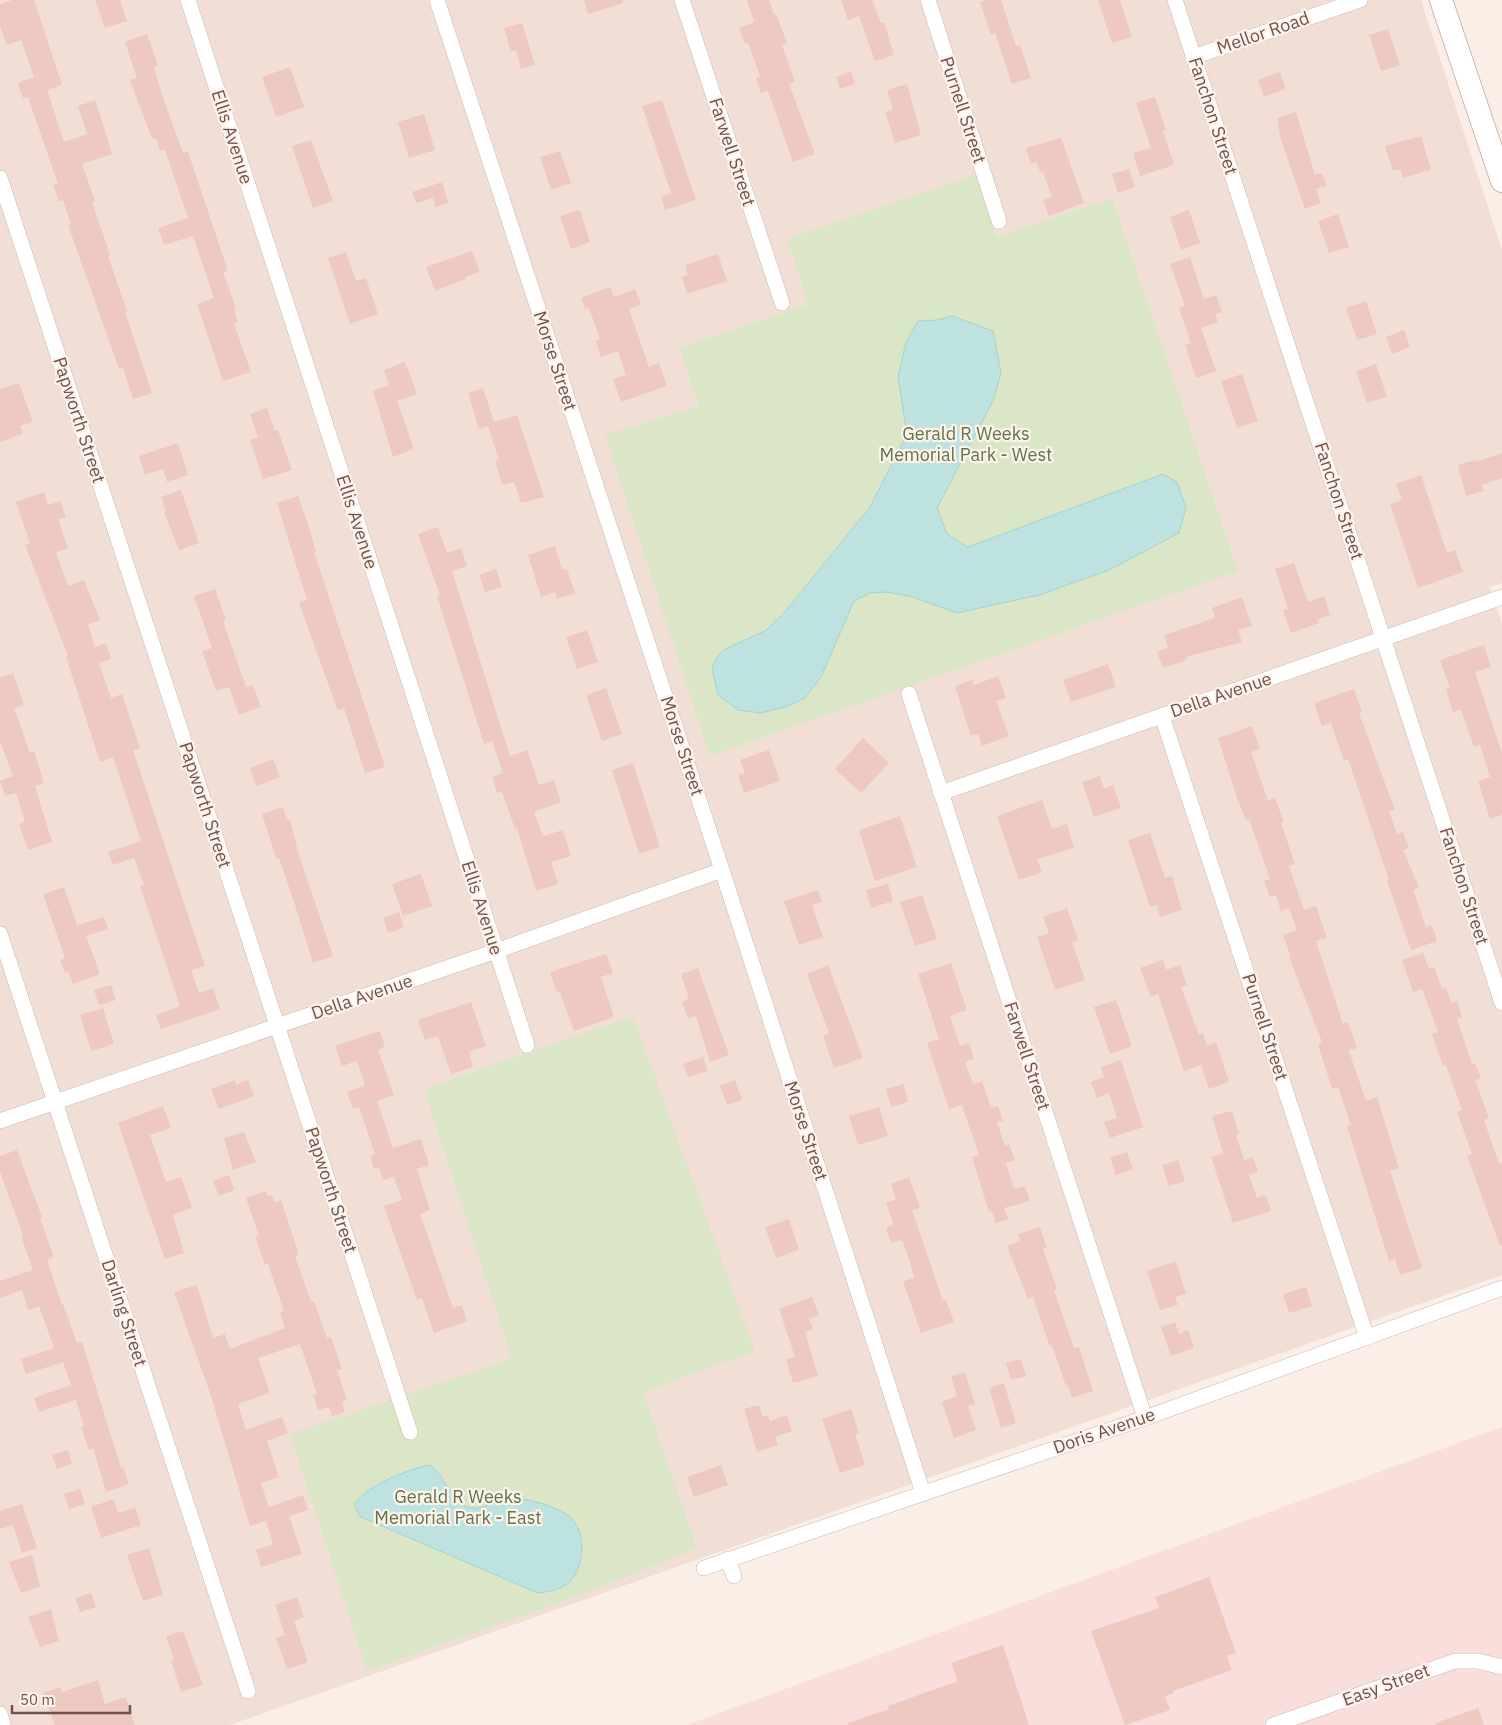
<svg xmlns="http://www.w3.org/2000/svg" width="1502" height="1725" viewBox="0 0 1502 1725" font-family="'IBM Plex Sans',sans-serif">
<rect width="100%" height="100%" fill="#faeee7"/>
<!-- residential -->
<polygon fill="#f1dfd6" points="0,0 1421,0 1502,250 1502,583 1490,587 1502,624 1502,1275 230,1725 4,1725 0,1712"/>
<!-- commercial -->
<polygon fill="#f9dedb" points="1502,1427 1502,1725 687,1725"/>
<!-- green -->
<g fill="#dae6c6">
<polygon points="976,175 997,237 1112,198 1238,571 710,756 605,435 699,406 679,348 808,304 787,239"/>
<polygon points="633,1016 755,1351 643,1392 697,1548 568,1600 367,1671 290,1434 512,1359 424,1089"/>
</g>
<!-- water -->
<g fill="#bde2df" stroke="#a4d3d0">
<polygon points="952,316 993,331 1001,373 993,401 937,508 947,534 968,547 1163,474 1177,482 1186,508 1179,533 1109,570 1039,595 957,613 910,596 886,592 870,593 854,601 821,677 805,698 788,706 761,713 738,710 718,695 712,669 716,658 725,649 765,631 784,613 870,507 907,434 898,377 906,342 918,321 938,320"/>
<path d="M430,1465c16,11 20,39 41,43 13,2 27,-10 40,-10 16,0 50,9 61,21 13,14 12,38 4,54 -7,15 -23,18 -38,20l-177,-76 -6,-9v-5c13,-18 54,-34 75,-38z"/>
</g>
<!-- building -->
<g fill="#edc9c1">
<polygon points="12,0 34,0 62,85 47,90 64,142 87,134 78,106 95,100 101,118 112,154 82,164 95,201 92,202 110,255 108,256 127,311 125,312 152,393 133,399 123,368 119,369 68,225 71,224 63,200 59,202 53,185 58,184 28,97 23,98 18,83 34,77 21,40 7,45 0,26 0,4"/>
<polygon points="95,0 120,0 127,21 105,28"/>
<polygon points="584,0 623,0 623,3 588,14"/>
<polygon points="747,0 769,0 774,15 776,14 787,43 782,45 795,82 789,84 815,154 793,162 768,91 761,93 756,78 760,76 748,43 745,44 739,28 754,22"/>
<polygon points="841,0 872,0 881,23 884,22 894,55 875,61 859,16 848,20"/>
<polygon points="987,0 1001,0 1016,46 1020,45 1031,78 1012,84 995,33 991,35 980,2"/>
<polygon points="1098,0 1120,0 1132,37 1112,43"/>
<polygon points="522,23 535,65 521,69 516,50 511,52 504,28"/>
<polygon points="1388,29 1400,65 1381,71 1369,35"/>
<polygon points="147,34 158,65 154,67 164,101 183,153 188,152 228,271 223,272 236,308 234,310 238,322 234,324 251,372 223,381 197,304 214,298 193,236 164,245 158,228 188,218 165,150 160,151 156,138 152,139 130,80 137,78 125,42"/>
<polygon points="290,67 304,107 276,117 262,77"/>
<polygon points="851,71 855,84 840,89 836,77"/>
<polygon points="1280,72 1286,89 1264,97 1258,80"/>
<polygon points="907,84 921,135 895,143 885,112 893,109 887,90"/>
<polygon points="1155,97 1166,130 1163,131 1174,165 1140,176 1133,153 1151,148 1136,103"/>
<polygon points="662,100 696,200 665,210 661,196 671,193 642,106"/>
<polygon points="1296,112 1315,175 1322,173 1327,186 1316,189 1321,203 1305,209 1280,137 1277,118"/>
<polygon points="424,114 435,150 409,158 398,122"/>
<polygon points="1421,136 1431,170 1403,178 1400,169 1393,171 1385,146"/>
<polygon points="1061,138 1084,203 1049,216 1043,200 1052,197 1043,172 1040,172 1037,162 1031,164 1026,148"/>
<polygon points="311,140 333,201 313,208 292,146"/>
<polygon points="560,151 571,183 551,190 540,157"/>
<polygon points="1129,169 1135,187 1118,193 1112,174"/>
<polygon points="442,182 448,203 436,207 433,198 416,203 412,192"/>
<polygon points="580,210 590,242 571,249 560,216"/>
<polygon points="1189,210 1200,243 1181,250 1170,217"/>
<polygon points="1338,214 1349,247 1329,253 1318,221"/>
<polygon points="472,251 480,272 465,277 466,279 435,291 426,267"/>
<polygon points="346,252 356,281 366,278 378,314 350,324 328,258"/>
<polygon points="718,254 727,281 687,294 682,277 688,275 685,265"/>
<polygon points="1190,257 1204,299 1216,295 1222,312 1215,314 1218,322 1201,328 1216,371 1196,378 1185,345 1191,343 1179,308 1185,306 1170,264"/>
<polygon points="610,287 614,297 635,289 641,304 629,309 649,367 659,363 667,386 621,402 613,379 626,375 618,351 601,357 596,341 600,339 589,308 585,309 581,298"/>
<polygon points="1366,301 1377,334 1357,340 1346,308"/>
<polygon points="1404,330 1410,347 1392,354 1386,337"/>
<polygon points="405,362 417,394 397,401 414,449 393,457 373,391 389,385 384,370"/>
<polygon points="1376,364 1387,397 1367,403 1356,371"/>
<polygon points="1242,374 1258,421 1237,428 1221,381"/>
<polygon points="19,383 33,422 20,426 23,434 0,442 0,389"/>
<polygon points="483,388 494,422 517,415 544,497 521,503 514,482 502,485 495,461 499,460 488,426 479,429 468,393"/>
<polygon points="267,408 275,431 278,430 292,470 263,479 250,440 258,437 250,414"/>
<polygon points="178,443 188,475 167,482 163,469 145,475 139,456"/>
<polygon points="1502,453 1502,478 1482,485 1484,491 1466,496 1458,465 1475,460 1476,462"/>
<polygon points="1421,475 1447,553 1455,550 1463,572 1418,588 1390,504 1402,500 1396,484"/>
<polygon points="181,490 199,543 179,550 164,512 166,511 161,497"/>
<polygon points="44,492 48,505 60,501 66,517 58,519 68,548 56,552 68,586 84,580 100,620 88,624 95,647 106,643 111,659 99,663 111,698 122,694 140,748 133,750 205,966 191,970 199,993 213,988 220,1009 161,1029 156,1015 180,1006 140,886 144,885 134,858 113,865 108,852 141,841 113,757 100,762 66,657 68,656 25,545 30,543 16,502"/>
<polygon points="298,496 309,527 316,552 314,552 385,767 365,773 344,708 338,711 299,603 307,600 277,503"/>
<polygon points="438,527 447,553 461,548 467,566 452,571 510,756 527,750 539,785 554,780 561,802 534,812 543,836 563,830 571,856 551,862 558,884 536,891 517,828 515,829 502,792 497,793 492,777 503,773 492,741 484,744 437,596 440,595 418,534"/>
<polygon points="555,546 562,570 567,569 575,593 557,599 555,592 541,597 528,555"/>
<polygon points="1294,563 1308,602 1324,596 1330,615 1317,620 1319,623 1291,633 1283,610 1288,609 1275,569"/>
<polygon points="496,569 502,587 485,592 479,575"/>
<polygon points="215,589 226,620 223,621 246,687 253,685 261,707 239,715 229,687 216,691 202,651 212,648 194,596"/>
<polygon points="1242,597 1252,626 1238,630 1242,642 1186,657 1187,660 1163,668 1157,652 1168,648 1164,635 1215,618 1212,608"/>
<polygon points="587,630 598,662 577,669 566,637"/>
<polygon points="1484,645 1491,667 1475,672 1502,753 1502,815 1490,819 1478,781 1490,777 1480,745 1474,747 1461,710 1453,712 1446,689 1450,688 1440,660"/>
<polygon points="1108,664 1116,687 1071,702 1063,680"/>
<polygon points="13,673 24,705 14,708 30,753 34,751 44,783 35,786 52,842 28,850 19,824 25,822 16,793 5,796 0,781 13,776 0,741 0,678"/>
<polygon points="998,676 1006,698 996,701 1009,736 982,746 978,734 971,736 955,686 972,680 974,685"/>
<polygon points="606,688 622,734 602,741 586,695"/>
<polygon points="1354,689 1362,712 1359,713 1395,810 1389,811 1397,834 1403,832 1409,848 1403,850 1419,887 1413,890 1426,927 1432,925 1437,941 1411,950 1387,881 1389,880 1348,759 1344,761 1331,723 1322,726 1314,703"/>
<polygon points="1252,726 1260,749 1251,752 1268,800 1275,798 1284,822 1281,823 1295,864 1289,866 1304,910 1316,906 1327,938 1316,941 1343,1024 1348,1022 1357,1048 1349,1050 1351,1057 1366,1101 1377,1097 1399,1168 1390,1171 1422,1268 1400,1275 1395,1259 1389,1261 1347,1126 1351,1125 1338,1087 1332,1089 1318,1044 1322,1042 1289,957 1291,957 1283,935 1297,930 1289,908 1281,911 1276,895 1270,897 1264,881 1270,879 1249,819 1246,820 1237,798 1218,738"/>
<polygon points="863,738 889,763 861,793 835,769"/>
<polygon points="769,750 780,781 744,793 738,775 745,773 740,760"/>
<polygon points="273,759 280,777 256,786 250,768"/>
<polygon points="633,763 660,847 639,854 612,770"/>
<polygon points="1100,776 1104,789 1113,785 1121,808 1094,817 1082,782"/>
<polygon points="1042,800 1052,829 1067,824 1074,848 1037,859 1042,872 1019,880 997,816"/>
<polygon points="283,807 287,820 290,819 298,852 333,956 313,963 295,905 279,858 276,858 262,814"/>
<polygon points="900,816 917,867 875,881 859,830"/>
<polygon points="1150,833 1165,878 1172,876 1182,910 1160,917 1157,905 1150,907 1128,840"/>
<polygon points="421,874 432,906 403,916 392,884"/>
<polygon points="888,884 893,901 871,908 866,890"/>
<polygon points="64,887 77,925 104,917 108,929 86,936 100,974 73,984 68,971 65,973 60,960 65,958 43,894"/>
<polygon points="818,890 822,902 812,905 823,937 799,945 784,901"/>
<polygon points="922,895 937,939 915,946 900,902"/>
<polygon points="1067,908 1078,940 1072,942 1085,980 1055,990 1037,937 1049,933 1043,917"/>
<polygon points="399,912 404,927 388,933 383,918"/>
<polygon points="1423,953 1429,969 1434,967 1442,989 1446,987 1451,1003 1457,1001 1462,1017 1457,1019 1472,1064 1475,1063 1481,1078 1475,1080 1489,1118 1484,1120 1499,1164 1502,1163 1502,1245 1500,1246 1467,1156 1472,1154 1457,1112 1462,1110 1446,1065 1443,1066 1432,1034 1438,1032 1422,989 1413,992 1402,960"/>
<polygon points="606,954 613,973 601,977 614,1017 574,1031 560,992 557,993 550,972"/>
<polygon points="1163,960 1166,970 1180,965 1187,985 1181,987 1199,1035 1203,1033 1207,1046 1216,1042 1229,1082 1209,1089 1201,1065 1184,1071 1158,994 1151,997 1140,968"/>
<polygon points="951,963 967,1010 950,1016 960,1046 969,1043 974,1059 965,1062 973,1084 982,1081 991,1108 998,1106 1003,1121 997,1122 1005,1146 1009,1144 1015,1160 1006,1163 1014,1189 1025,1186 1030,1201 1004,1208 1008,1219 996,1223 992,1211 989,1212 972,1157 979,1155 962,1105 949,1109 927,1043 939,1039 918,974"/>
<polygon points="828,965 863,1058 834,1068 823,1036 829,1033 807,974"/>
<polygon points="698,968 729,1055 710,1062 696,1016 688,1019 682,1002 689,999 681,974"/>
<polygon points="111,985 116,1000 99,1005 94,990"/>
<polygon points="1116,1000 1132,1046 1110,1054 1094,1007"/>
<polygon points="471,1002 486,1046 469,1052 473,1067 451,1074 438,1036 425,1040 418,1020"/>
<polygon points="103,1008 114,1044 91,1051 80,1015"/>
<polygon points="380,1031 385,1047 378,1050 394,1095 377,1101 393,1148 421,1139 429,1165 417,1169 430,1210 420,1214 453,1308 462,1305 467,1321 434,1333 422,1298 417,1300 384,1206 402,1200 394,1177 383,1180 379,1168 374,1169 370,1156 375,1154 359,1107 353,1109 347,1092 365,1085 357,1061 342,1066 335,1046"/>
<polygon points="703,1057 708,1071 688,1077 683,1064"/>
<polygon points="1121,1060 1143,1127 1110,1138 1104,1122 1117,1118 1109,1093 1097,1098 1091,1082 1104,1077 1101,1067"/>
<polygon points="235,1080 236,1085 248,1080 254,1096 219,1109 211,1089"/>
<polygon points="735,1080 742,1100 727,1105 720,1086"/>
<polygon points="904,1084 908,1102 891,1107 886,1089"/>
<polygon points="163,1106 171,1128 150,1135 166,1182 181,1177 192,1208 173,1215 184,1253 165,1259 118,1123"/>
<polygon points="879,1107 888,1136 858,1145 849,1116"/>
<polygon points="1232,1111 1239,1134 1236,1135 1244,1160 1253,1157 1258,1172 1249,1175 1257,1198 1266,1195 1271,1211 1233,1223 1211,1157 1223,1153 1212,1116"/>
<polygon points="244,1132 256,1162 233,1170 224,1138"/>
<polygon points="17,1150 42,1217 40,1218 54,1257 47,1260 62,1305 63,1304 77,1343 82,1342 121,1468 123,1467 129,1484 106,1492 93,1448 89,1450 81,1427 84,1426 76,1400 39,1412 34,1398 71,1385 63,1362 26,1374 21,1359 54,1348 39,1306 28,1310 22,1290 0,1298 0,1281 33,1270 21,1236 23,1235 0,1172 0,1156"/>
<polygon points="1127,1152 1133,1169 1116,1175 1110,1157"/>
<polygon points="1178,1160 1185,1181 1169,1186 1162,1165"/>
<polygon points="229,1175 234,1190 219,1196 213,1181"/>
<polygon points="909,1177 920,1208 912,1210 943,1301 946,1300 954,1322 921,1333 903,1281 914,1278 910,1262 902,1240 891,1243 886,1228 894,1225 886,1203 896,1199 891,1184"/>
<polygon points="266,1191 267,1196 272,1195 275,1203 281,1200 299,1255 295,1256 311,1302 314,1301 327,1338 331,1337 342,1369 337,1370 347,1400 342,1402 345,1412 332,1416 329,1407 318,1410 313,1395 317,1394 300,1344 258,1358 270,1393 238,1404 246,1430 282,1417 288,1433 267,1441 279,1477 261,1483 269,1507 303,1495 308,1510 289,1516 302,1554 261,1567 256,1550 273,1544 266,1521 250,1526 210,1393 174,1292 197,1285 213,1338 225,1334 230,1349 285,1328 280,1313 284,1311 268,1264 265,1265 255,1237 259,1236 246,1198"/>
<polygon points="789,1219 799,1250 776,1258 765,1227"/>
<polygon points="1040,1227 1047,1248 1043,1249 1057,1289 1054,1290 1074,1348 1079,1347 1093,1391 1072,1398 1068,1385 1066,1386 1052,1346 1050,1347 1033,1297 1028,1299 1007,1246 1020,1241 1018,1234"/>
<polygon points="1176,1261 1186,1294 1175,1297 1178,1305 1160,1310 1147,1271"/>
<polygon points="1306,1287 1312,1306 1289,1313 1283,1294"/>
<polygon points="812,1297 819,1315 809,1319 813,1329 805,1332 818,1376 793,1383 786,1359 795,1357 779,1309"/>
<polygon points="1175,1322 1179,1334 1188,1330 1194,1348 1171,1356 1161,1327"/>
<polygon points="1021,1359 1026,1376 1011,1380 1006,1363"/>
<polygon points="965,1372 975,1404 968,1406 976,1430 954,1438 942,1402 957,1396 951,1376"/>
<polygon points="1004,1383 1016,1423 1001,1428 989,1388"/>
<polygon points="759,1405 763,1417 768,1415 770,1421 787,1415 792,1431 775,1437 778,1445 757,1452 744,1409"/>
<polygon points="851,1409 859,1433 855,1434 865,1465 840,1473 822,1419"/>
<polygon points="68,1450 72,1464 57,1469 52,1455"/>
<polygon points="721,1465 728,1485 694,1497 687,1477"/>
<polygon points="80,1489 85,1504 69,1509 64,1494"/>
<polygon points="114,1499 118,1513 135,1508 141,1525 101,1538 91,1507"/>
<polygon points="22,1504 37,1548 22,1553 13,1525 0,1529 0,1511"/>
<polygon points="149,1548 163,1595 143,1601 127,1555"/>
<polygon points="32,1555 40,1586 21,1593 9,1562"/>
<polygon points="1209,1577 1236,1653 1227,1656 1232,1670 1173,1691 1174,1693 1165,1696 1170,1710 1125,1725 1091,1631 1159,1608 1155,1597"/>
<polygon points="91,1593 96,1607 80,1612 75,1598"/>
<polygon points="297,1597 304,1617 294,1621 308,1662 287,1669 276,1638 285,1635 275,1605"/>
<polygon points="51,1609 59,1641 40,1647 28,1617"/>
<polygon points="183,1631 203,1685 181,1692 171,1660 174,1659 166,1636"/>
<polygon points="1003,1645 1029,1725 848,1725 848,1723 889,1709 888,1706 958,1681 951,1663"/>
<polygon points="98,1680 105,1704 126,1697 135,1725 55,1725 43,1693 60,1687 62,1692"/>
<polygon points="1478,1708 1484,1725 1436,1725 1436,1723"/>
</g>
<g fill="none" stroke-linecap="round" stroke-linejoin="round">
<defs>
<g id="street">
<polyline points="188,0 527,1045"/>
<polyline points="437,0 722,870 923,1493"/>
<polyline points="682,0 782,303"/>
<polyline points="928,0 999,221"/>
<polyline points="1175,0 1502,1003"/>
<polyline points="1193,57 1360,0"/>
<polyline points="0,178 410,1432"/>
<polyline points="909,694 1145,1418"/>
<polyline points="1162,716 1367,1338"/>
<polyline points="941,793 1502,597"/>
<polyline points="0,934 248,1691"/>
<polyline points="0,1121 496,951 722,870"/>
<polyline points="728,1559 734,1576"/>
<polyline points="704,1568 1145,1418 1502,1288"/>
<polyline points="0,1714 3,1725"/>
<polyline points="1273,1725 1455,1661 1478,1661 1502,1667"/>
</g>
<polyline id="secondary" points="1441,0 1502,181"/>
</defs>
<!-- street casing -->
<use href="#street" stroke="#cdb7b1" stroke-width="16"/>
<!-- secondary casing -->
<use href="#secondary" stroke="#cfb6ae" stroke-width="24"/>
<!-- street -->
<use href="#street" stroke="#fff" stroke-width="15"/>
<!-- secondary -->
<use href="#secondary" stroke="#fff" stroke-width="22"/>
</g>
<g text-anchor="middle" stroke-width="4.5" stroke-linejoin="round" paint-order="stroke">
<!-- street labels -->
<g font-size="18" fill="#71534e" stroke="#fdf3ec">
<text transform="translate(1263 33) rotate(-19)" y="6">Mellor Road</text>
<text transform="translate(963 110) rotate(72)" y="6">Purnell Street</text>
<text transform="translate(1213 116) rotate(72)" y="6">Fanchon Street</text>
<text transform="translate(232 137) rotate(72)" y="6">Ellis Avenue</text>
<text transform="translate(732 152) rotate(72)" y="6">Farwell Street</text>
<text transform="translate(555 361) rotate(72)" y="6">Morse Street</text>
<text transform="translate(79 420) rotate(72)" y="6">Papworth Street</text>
<text transform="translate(1339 501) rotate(72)" y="6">Fanchon Street</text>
<text transform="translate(357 522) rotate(72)" y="6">Ellis Avenue</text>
<text transform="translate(1221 695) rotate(-19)" y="6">Della Avenue</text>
<text transform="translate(682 746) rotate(72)" y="6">Morse Street</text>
<text transform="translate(205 805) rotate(72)" y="6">Papworth Street</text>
<text transform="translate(1464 886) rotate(72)" y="6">Fanchon Street</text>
<text transform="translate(482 908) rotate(72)" y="6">Ellis Avenue</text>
<text transform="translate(362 997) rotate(-19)" y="6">Della Avenue</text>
<text transform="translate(1265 1027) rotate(72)" y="6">Purnell Street</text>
<text transform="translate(1027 1056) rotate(72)" y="6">Farwell Street</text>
<text transform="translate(806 1131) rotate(72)" y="6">Morse Street</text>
<text transform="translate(331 1190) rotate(72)" y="6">Papworth Street</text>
<text transform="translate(124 1313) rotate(72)" y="6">Darling Street</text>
<text transform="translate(1104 1431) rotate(-19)" y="6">Doris Avenue</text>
<text transform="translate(1386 1685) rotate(-20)" y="6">Easy Street</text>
</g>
<!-- park labels -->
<g font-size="18" fill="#5e7647" stroke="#fdf3ec">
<text x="966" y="440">Gerald R Weeks<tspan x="966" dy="21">Memorial Park - West</tspan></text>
<text x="458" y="1503">Gerald R Weeks<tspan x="458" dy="21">Memorial Park - East</tspan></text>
</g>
</g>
<!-- scale -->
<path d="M12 1705v8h118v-8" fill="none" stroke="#71534e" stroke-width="2.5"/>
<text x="20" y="1705" font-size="15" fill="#71534e" stroke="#fdf3ec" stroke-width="4" paint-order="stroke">50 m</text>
</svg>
